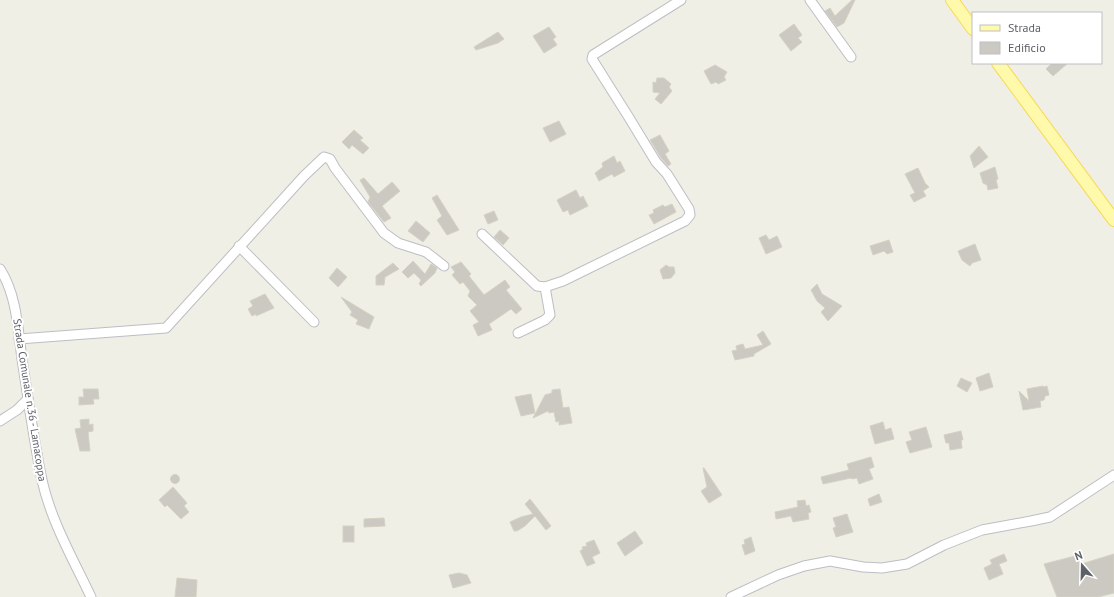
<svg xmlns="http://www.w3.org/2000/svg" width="1114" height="597" viewBox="0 0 1114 597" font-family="'PT Sans',sans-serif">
<rect width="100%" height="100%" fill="#f0efe5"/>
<!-- building -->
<g fill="#cbc9c2" stroke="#d5d1c3">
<polygon points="852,0 855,0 844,23 837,27 825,11 830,8 835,16"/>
<polygon points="794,24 802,35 798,38 802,42 791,51 779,35"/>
<polygon points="549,27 556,37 553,39 557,45 544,53 533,36"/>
<polygon points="498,32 504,39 498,43 476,50 474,47"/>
<polygon points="1052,63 1068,63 1053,76 1046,69"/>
<polygon points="715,65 727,72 724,77 726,80 718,84 716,82 711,84 704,71"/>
<polygon points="657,78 664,78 671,84 669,87 672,91 661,104 655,99 660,93 653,92 653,82 656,83"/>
<polygon points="559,121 566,134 550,142 543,128"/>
<polygon points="354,130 363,138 360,140 369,148 363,154 352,145 349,149 342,142"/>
<polygon points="660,135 669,151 665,154 671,164 668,166 661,158 650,140"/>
<polygon points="979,146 988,157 974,168 970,156"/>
<polygon points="614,156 617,163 620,161 625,171 614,177 612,174 599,181 595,173 603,167 602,163"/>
<polygon points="995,167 998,179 996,180 998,188 988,190 987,185 983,183 980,173"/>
<polygon points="918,168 925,183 929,187 923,191 926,196 914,202 910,195 915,193 905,174"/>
<polygon points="364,178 378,194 392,182 400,191 382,206 391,218 384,222 368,202 370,197 360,180"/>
<polygon points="576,190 580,198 583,196 588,206 570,215 568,210 563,212 557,200"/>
<polygon points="437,195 459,230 447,235 437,220 442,216 432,198"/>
<polygon points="672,204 676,212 654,224 649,215 654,213 653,210 663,205 665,207"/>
<polygon points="494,211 498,220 488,224 484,215"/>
<polygon points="416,221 430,233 423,242 408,231"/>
<polygon points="500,230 509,238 503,245 494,237"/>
<polygon points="766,235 769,240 777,236 782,247 766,254 759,238"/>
<polygon points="889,240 893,252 887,254 884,251 873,255 870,246"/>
<polygon points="975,244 981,260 972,263 970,266 962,260 958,251"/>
<polygon points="413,261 425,274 431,264 437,268 435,273 421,286 419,284 421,280 414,273 408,278 402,272"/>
<polygon points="461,262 471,274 469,276 484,295 505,280 510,287 506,290 522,309 516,314 511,309 489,324 492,330 478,336 473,325 479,322 470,311 477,305 468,296 470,291 463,282 460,284 452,275 455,272 451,267"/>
<polygon points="393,263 399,269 385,277 384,285 376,285 376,276"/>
<polygon points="666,265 669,267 674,267 675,273 671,278 663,279 660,270"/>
<polygon points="337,268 347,277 338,287 329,278"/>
<polygon points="817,284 822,294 842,306 828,321 821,312 825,308 817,301 811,290"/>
<polygon points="265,294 274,308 256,316 256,314 252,316 248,309 253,306 250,301"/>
<polygon points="341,297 374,317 369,329 356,324 358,320 350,315 352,312"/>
<polygon points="763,331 771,344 754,354 754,356 735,360 732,351 737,350 736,346 743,344 745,349 763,345 757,335"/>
<polygon points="989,373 993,387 980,391 976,378"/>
<polygon points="961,378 972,383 967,392 957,386"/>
<polygon points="1043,386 1044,387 1047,386 1049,395 1045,396 1044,400 1040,401 1041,407 1023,410 1019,391 1029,401 1027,389"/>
<polygon points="83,389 98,389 99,399 93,399 94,404 79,405 79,397 84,397"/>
<polygon points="560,389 563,408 569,407 572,423 559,425 559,421 556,422 554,412 549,413 548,411 533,418 545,395 552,393 552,390"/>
<polygon points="531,394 535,413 521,416 515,397"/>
<polygon points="89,419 89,425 93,424 93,431 88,432 90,451 80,451 75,429 81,428 80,420"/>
<polygon points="883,422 885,430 891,428 894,439 875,444 870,426"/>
<polygon points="926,427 932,447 910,453 906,442 912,440 909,432"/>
<polygon points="961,431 963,440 961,440 962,448 950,450 949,443 946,443 944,435"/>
<polygon points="871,457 874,467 869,469 873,479 859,484 857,478 852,479 851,478 823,484 821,477 849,470 847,464"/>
<polygon points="703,468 704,468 722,495 709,503 701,491 707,487"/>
<circle cx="175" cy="479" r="4.5"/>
<polygon points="173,487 187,503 184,506 189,512 181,519 167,505 165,507 159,500"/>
<polygon points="879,494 882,502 870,506 868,499"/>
<polygon points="530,499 551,526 546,530 535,516 525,526 517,531 514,531 510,522 521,517 533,514 525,504"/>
<polygon points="805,500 806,506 809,505 811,512 808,513 809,519 793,522 791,516 776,519 775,512 798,507 797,501"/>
<polygon points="847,514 853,532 836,537 833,528 836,527 833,518"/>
<polygon points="384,518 385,526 364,527 364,519"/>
<rect x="343" y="526" width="11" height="16"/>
<polygon points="635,531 643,543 625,556 617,543"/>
<polygon points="751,537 755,551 745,555 742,545 745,544 744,540"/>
<polygon points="594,540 600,553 592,557 595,563 587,566 580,551 583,549 582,547 587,546 586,543"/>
<polygon points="1004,554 1007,561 999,564 1003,574 989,580 984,568 992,564 990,560"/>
<polygon points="1114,554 1114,593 1098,597 1057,597 1044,564 1079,555 1081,564"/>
<polygon points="459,573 467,575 471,583 453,588 449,575"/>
<polygon points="177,578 197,580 196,597 175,597"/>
</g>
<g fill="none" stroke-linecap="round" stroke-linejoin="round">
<defs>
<g id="minor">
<polyline points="810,0 851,57"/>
<polyline points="482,234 537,286 545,287 563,281 685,221 690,215 689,209 667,174 656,162 628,116 592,59 593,55 681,0"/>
<polyline points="239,246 314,322"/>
<path d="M0,269c18,28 18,65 23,97 6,38 11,76 19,114 9,41 31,79 49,117"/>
<polyline points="518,333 545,320 550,315 545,287"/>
<polyline points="19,339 166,328 304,176 324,157 330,159 335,168 384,233 398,243 426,252 444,266"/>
<polyline points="0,421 17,410 28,399"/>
<polyline points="731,597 778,575 804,566 830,561 863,567 882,568 907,564 944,545 982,530 1031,521 1050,517 1114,475"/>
</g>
<g id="major">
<polyline points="952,0 973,29"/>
<polyline points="998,63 1114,220"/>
</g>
</defs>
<!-- minor casing -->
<use href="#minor" stroke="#bdbec5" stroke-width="11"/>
<!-- major casing -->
<use href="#major" stroke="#f7da57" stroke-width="14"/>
<!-- minor -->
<use href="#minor" stroke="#fff" stroke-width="9"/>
<!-- major -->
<use href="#major" stroke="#fff9ac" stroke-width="12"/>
</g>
<g text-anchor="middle" stroke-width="4" stroke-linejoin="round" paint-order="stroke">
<!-- street labels -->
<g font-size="11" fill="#5d6067" stroke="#fff">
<text transform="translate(30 400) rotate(81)" y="4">Strada Comunale n.36 - Lamacoppa</text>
</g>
</g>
<!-- legend -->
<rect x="972" y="12" width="130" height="52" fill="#ffffff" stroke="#bebfc2"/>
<rect x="980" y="25" width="20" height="6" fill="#fff9ac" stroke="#bebfc2"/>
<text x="1008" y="32" font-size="12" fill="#5d6067">Strada</text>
<rect x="980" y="42" width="20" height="12" fill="#cbc9c2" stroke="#bebfc2"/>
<text x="1008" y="52" font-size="12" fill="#5d6067">Edificio</text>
<!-- north arrow -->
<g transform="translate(1082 565) rotate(340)" stroke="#ffffff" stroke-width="3" paint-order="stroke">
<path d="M0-3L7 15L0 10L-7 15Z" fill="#5d6067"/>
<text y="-6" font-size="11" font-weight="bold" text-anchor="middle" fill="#5d6067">N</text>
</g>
</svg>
